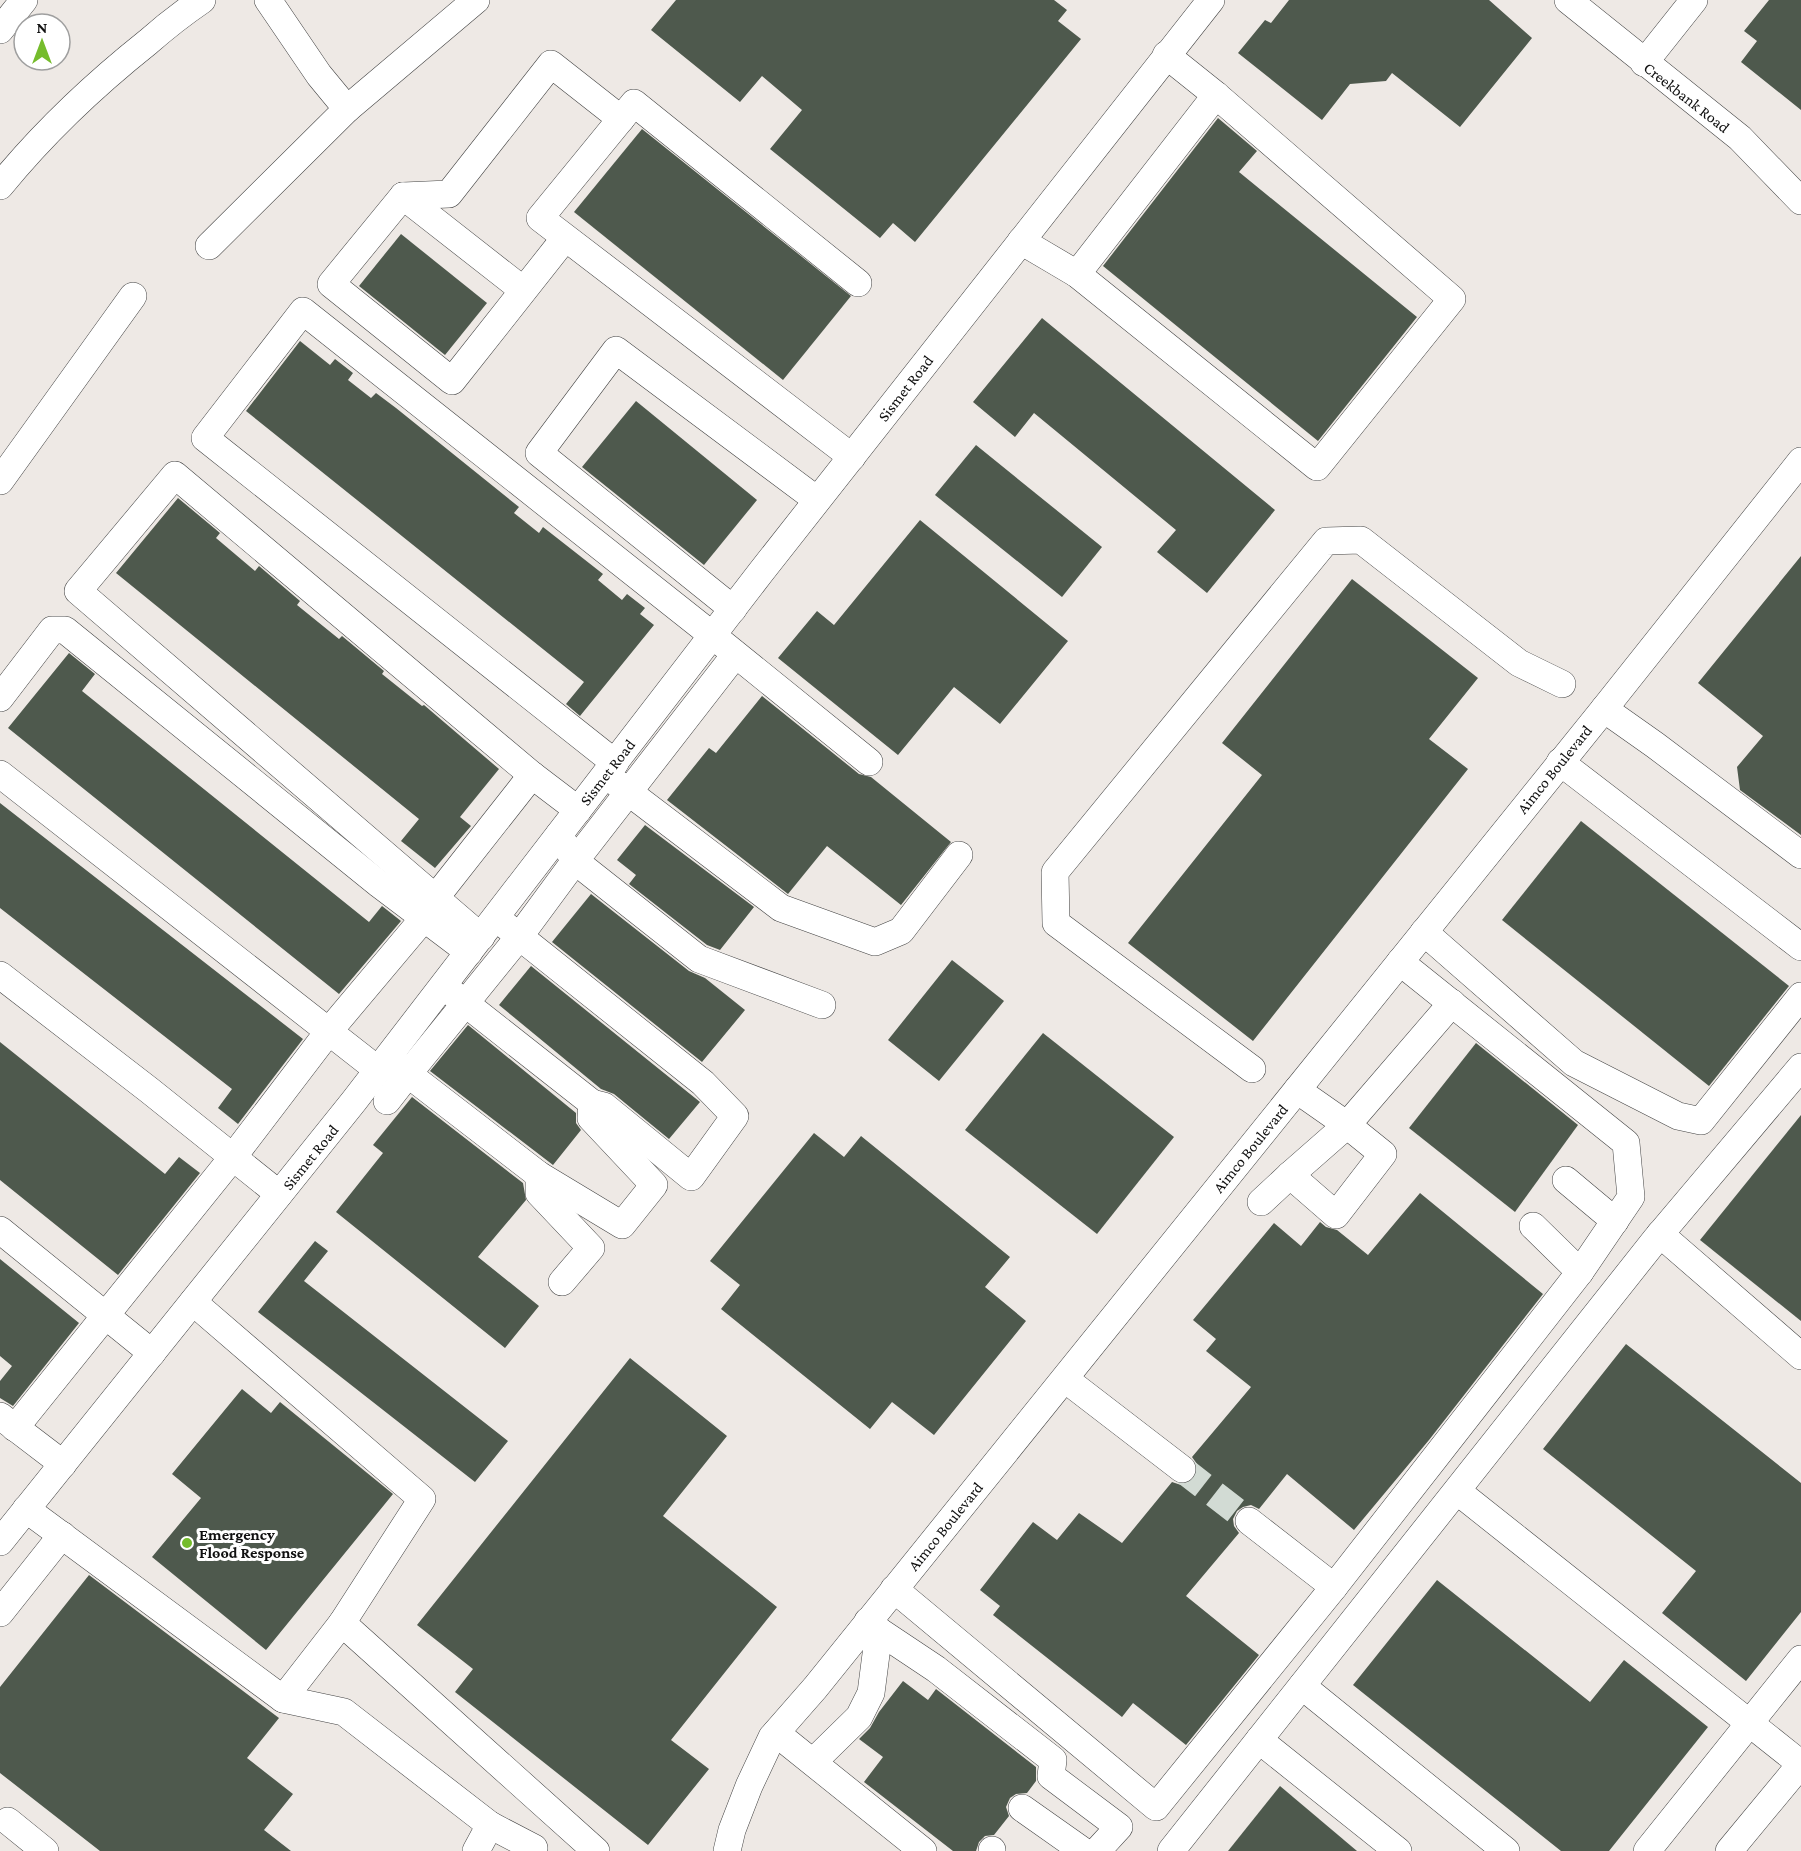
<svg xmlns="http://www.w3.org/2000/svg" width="1801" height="1851" viewBox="0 0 1801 1851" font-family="'Crimson Pro',serif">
<rect width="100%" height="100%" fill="#f4fff7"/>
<!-- industrial -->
<path fill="#eee9e5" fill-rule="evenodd" d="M0,0h1801v1851h-1801zM24,24h36v36h-36z"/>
<!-- building -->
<g fill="#4e594d">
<polygon points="676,0 1054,0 1067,10 1058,21 1081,39 915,242 893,223 880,238 770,149 802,110 762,76 740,102 651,30"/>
<polygon points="1289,0 1489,0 1532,38 1460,127 1392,73 1386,81 1350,84 1322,120 1238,53 1265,20 1271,23"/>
<polygon points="1769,0 1801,0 1801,110 1741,62 1757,41 1744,31"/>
<polygon points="1218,118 1257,151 1239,172 1417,317 1318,441 1103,266"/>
<polygon points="642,129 851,296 783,380 574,212"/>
<polygon points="401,234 487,303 445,355 359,286"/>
<polygon points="1042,318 1275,510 1207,593 1157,552 1176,530 1034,413 1015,437 973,402"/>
<polygon points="300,341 330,365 335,359 353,373 348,380 371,398 376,393 396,408 519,507 514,513 539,533 543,527 603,574 598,580 622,600 627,594 645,608 640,614 654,625 580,716 566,704 584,682 246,411"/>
<polygon points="636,401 757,500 704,565 582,467"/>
<polygon points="976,445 1102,547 1062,597 935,495"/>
<polygon points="178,498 220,533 216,538 255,571 259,566 300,601 297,605 339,639 342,636 384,671 382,674 422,706 424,705 499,769 460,817 471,826 435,868 401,841 419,819 116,573"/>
<polygon points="920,520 1068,641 1000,724 954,687 898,755 778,658 817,611 834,625"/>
<polygon points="1801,556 1801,835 1740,790 1737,767 1763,736 1698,683"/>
<polygon points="1352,579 1478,678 1429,739 1468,769 1253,1041 1128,943 1262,775 1222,743"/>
<polygon points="69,653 95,674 82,691 369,922 382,906 401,921 339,994 8,728"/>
<polygon points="762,696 859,774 871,777 951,842 901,905 827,846 788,894 667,800 709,748 716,753"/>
<polygon points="0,803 303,1039 238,1124 218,1108 232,1089 0,908"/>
<polygon points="1581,821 1789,986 1709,1086 1502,920"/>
<polygon points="645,825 754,907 720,950 707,945 629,884 636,875 617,860"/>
<polygon points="591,894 689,971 705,978 745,1010 702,1062 552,942"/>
<polygon points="952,960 1004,1001 939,1081 888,1040"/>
<polygon points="531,966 700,1102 669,1139 614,1094 601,1089 499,1005"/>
<polygon points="468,1025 576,1113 576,1123 581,1130 553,1165 430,1071"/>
<polygon points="1043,1033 1174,1137 1097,1234 965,1130"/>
<polygon points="0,1042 165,1174 179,1157 200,1173 118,1275 0,1180"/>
<polygon points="1476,1043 1578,1125 1515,1212 1409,1128"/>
<polygon points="412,1097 523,1183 526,1200 478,1257 539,1306 505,1348 336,1212 383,1153 373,1145"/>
<polygon points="1801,1115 1801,1321 1700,1240"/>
<polygon points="814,1133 844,1157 861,1136 1010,1257 985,1287 1026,1321 934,1435 892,1402 870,1429 721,1309 740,1285 710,1261"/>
<polygon points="1420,1193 1543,1294 1429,1440 1354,1530 1287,1474 1259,1509 1251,1505 1243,1507 1237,1511 1233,1519 1234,1526 1239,1533 1186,1596 1259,1655 1186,1745 1133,1703 1122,1717 993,1615 1000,1606 980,1590 1033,1522 1057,1540 1079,1513 1122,1543 1172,1482 1181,1485 1187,1484 1194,1479 1198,1470 1197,1464 1192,1457 1251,1387 1206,1351 1216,1339 1193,1320 1274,1223 1301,1246 1320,1222 1326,1227 1337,1230 1368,1255"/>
<polygon points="315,1241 328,1251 304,1281 508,1441 475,1482 258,1312"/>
<polygon points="0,1259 79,1323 13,1406 0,1398 0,1381 12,1366 0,1356"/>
<polygon points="1626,1344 1801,1483 1801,1612 1746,1681 1662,1613 1696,1571 1543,1449"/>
<polygon points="630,1358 727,1436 663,1516 777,1607 671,1740 709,1769 648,1845 455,1692 473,1669 417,1625"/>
<polygon points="242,1389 271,1413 280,1402 393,1494 266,1650 152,1557 201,1498 172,1474"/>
<polygon points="89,1575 279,1718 247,1758 293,1794 264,1830 291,1851 100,1851 0,1773 0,1687"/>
<polygon points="1437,1580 1590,1702 1624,1660 1708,1727 1609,1851 1561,1851 1353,1685"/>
<polygon points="903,1681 928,1700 936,1689 1036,1767 1036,1781 1027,1793 1016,1794 1010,1798 1006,1807 1009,1816 994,1835 985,1836 979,1842 976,1851 953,1851 864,1782 883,1757 859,1739 870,1728 879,1712"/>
<polygon points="1280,1786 1357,1851 1228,1851"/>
</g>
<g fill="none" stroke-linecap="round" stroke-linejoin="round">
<!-- minor-tunnel -->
<polyline stroke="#d2dbd4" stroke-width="27" stroke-dasharray="27 14" stroke-linecap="butt" points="1182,1469 1249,1521"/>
<defs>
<g id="minor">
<polyline points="1568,0 1740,138 1801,201"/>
<polyline points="0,30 24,0"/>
<polyline points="1644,63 1694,0"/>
<polyline points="347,109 476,0"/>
<path d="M0,186c44,-54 94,-101 148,-144 17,-15 35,-29 54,-42"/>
<polyline points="403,196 523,290"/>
<polyline points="565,238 452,381 331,284 403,196 449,194 551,64 621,119"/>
<polyline points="1021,241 1077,274 1317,467 1452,299 1216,95 1166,55"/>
<polyline points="209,246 347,109 319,75 268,0"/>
<polyline points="1077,274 1216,95"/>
<polyline points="852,457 540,218 634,103 858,283"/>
<polyline points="0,481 133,296"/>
<polyline points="733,609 539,453 616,350 817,500"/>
<polyline points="735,655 575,861 699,959 822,1005"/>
<polyline points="0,698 52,630 65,630 379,884 469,952"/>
<polyline points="1604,709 1655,745 1801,855"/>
<polyline points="1560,762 1801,947"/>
<polyline points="615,763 205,438 303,311 712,635 869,762"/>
<polyline points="0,774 378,1070"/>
<polyline points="614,781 781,908 875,942 901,931 959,855"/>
<polyline points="559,835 575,861 519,937 408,1074 539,1175 622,1225 654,1185 591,1118 592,1103"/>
<polyline points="1424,932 1574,1063 1678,1116 1701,1121 1801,996"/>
<polyline points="481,937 78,591 175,475 532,775 578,810"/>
<polyline points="0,975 149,1090 279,1194"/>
<polyline points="451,992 592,1103 604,1106 691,1177 735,1116 703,1083 505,925"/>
<polyline points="1252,1069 1056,923 1055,872 1326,541 1361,540 1519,663 1562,684"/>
<polyline points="1297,1090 1347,1125 1452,1003"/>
<polyline points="387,1101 408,1074 395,1062"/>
<polygon points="1347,1125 1383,1154 1336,1215 1290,1175"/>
<polyline points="539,1175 539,1193 591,1248 562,1282"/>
<polyline points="1566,1180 1615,1221"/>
<polyline points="1261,1202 1290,1175"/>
<polyline points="1533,1226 1580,1272"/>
<polyline points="0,1230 152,1353"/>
<polyline points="1660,1234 1801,1356"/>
<polyline points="193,1302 422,1499 342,1623 596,1851"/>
<polyline points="1065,1379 1182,1469"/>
<polyline points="0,1416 63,1464"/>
<polyline points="15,1428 233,1157 329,1031 424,918 436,897 532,775"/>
<polyline points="1457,1491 1801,1764"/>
<polyline points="26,1509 283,1699 342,1623"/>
<polyline points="0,1542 354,1101 761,572 1211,0"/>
<polyline points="1334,1587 1580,1272 1631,1197 1626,1143 1400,962"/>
<polyline points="894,1589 1156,1807 1334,1587 1249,1521"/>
<polyline points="0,1613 62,1535"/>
<polyline points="879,1631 936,1669 1053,1760 1051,1776 1119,1827 1097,1851"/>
<polyline points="1302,1686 1506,1851"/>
<polyline points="283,1699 344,1712 490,1825 476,1851"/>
<polyline points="776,1733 923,1851"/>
<polyline points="1259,1740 1398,1851"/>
<polyline points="813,1762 859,1717 871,1693 879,1631 868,1621"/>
<polyline points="1022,1808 1083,1851"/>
<polyline points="8,1821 45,1851"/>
<polyline points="490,1825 534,1848 532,1851"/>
<polyline points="992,1850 992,1851"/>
<polyline points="727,1851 732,1830 749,1786 772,1737 815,1688 1604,709 1801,461"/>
<polyline points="1171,1851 1656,1239 1801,1067"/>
<polyline points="1647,1851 1801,1659"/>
<polyline points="1729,1851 1801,1764"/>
</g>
</defs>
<!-- minor casing -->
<use href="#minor" stroke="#434343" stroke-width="28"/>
<!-- minor -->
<use href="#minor" stroke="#fff" stroke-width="27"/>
</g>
<!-- markers -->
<circle fill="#75bc2c" stroke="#fff" stroke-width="2" cx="187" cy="1543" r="6"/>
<g text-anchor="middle" stroke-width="6" stroke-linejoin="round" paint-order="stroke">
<!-- street labels -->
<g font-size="16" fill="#101010" stroke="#fff">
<text transform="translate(1687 97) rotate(38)" y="6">Creekbank Road</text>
<text transform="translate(905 388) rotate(-52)" y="6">Sismet Road</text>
<text transform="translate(1554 769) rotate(-51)" y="6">Aimco Boulevard</text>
<text transform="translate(607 772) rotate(-52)" y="6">Sismet Road</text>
<text transform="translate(1250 1148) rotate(-51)" y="6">Aimco Boulevard</text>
<text transform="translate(310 1157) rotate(-51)" y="6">Sismet Road</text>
<text transform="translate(945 1526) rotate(-51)" y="6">Aimco Boulevard</text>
</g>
<!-- poi labels -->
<g font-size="16" font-weight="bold" fill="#101010" stroke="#fff" text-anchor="start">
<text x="199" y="1540">Emergency<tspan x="199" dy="18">Flood Response</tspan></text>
</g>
</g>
<!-- north arrow -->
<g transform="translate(42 42)"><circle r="28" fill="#ffffff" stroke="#9f9f9f" stroke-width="1.5"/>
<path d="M0-4.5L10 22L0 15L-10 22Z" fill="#75bc2c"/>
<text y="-9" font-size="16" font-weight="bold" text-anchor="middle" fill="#101010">N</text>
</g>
</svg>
